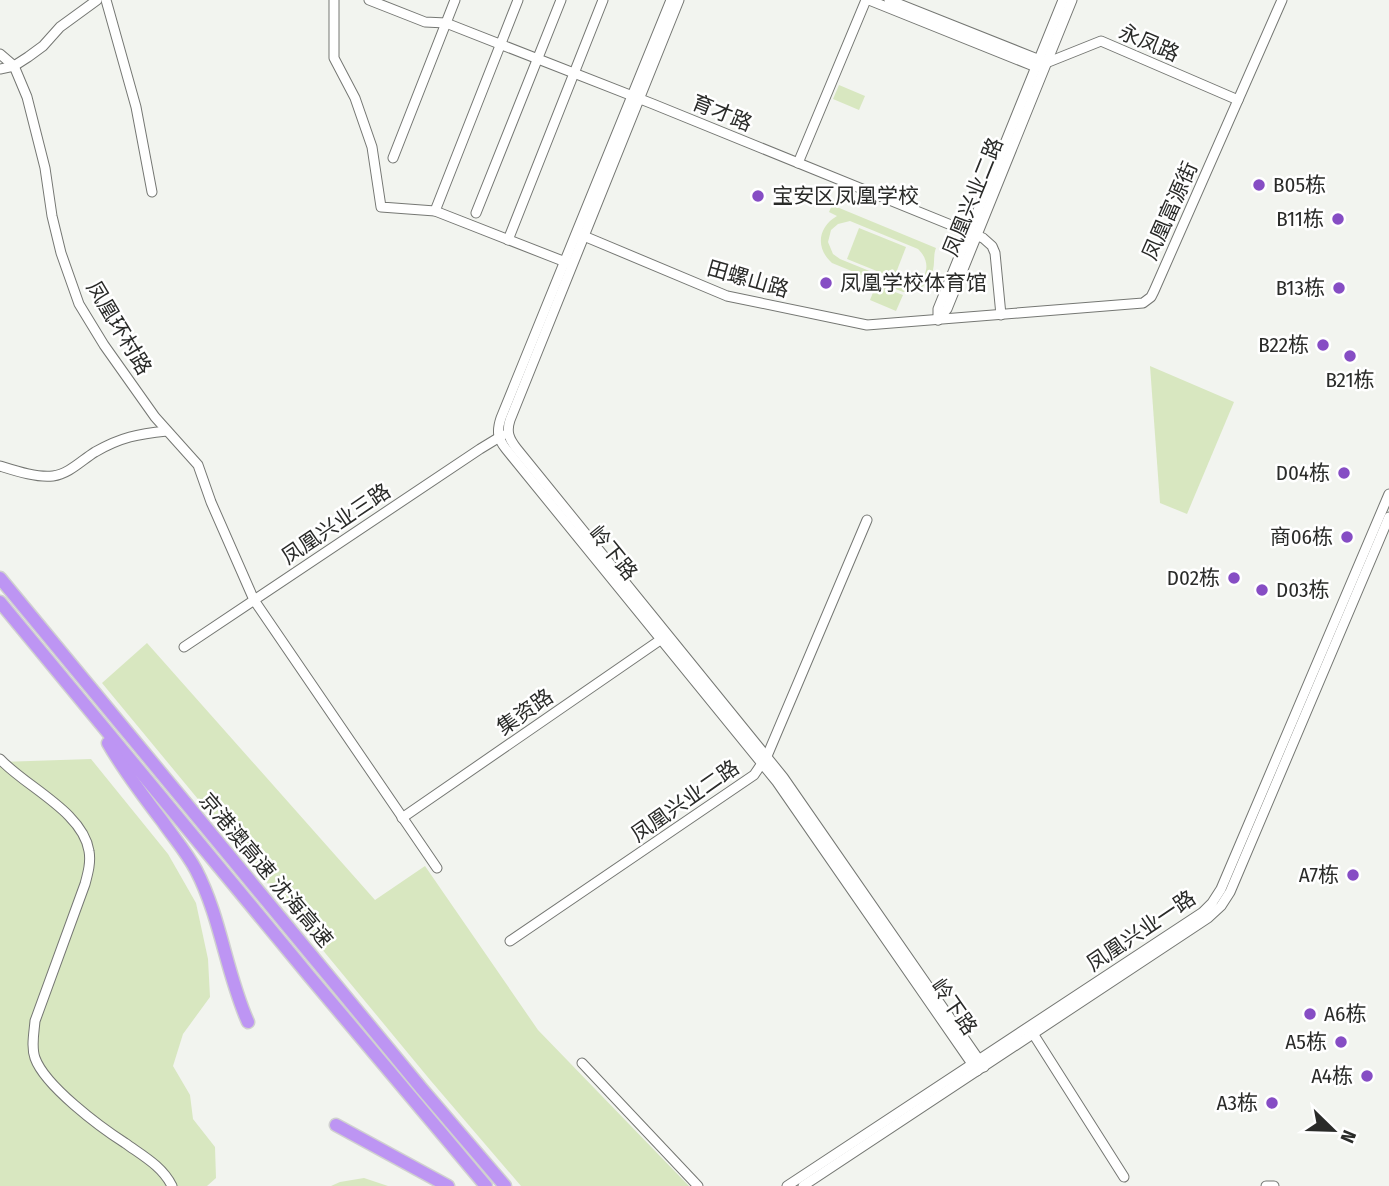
<svg xmlns="http://www.w3.org/2000/svg" width="1389" height="1186" viewBox="0 0 1389 1186" font-family="'Fira Sans Condensed','Noto Sans SC',sans-serif">
<rect width="100%" height="100%" fill="#f2f4ef"/>
<!-- green -->
<g fill="#d8e7c0" fill-rule="evenodd">
<polygon points="839,85 865,96 859,110 833,99"/>
<path d="M832,205l104,43c-3,8 -1,14 -3,22 -3,15 -16,23 -30,22l-71,-29c-17,-15 -14,-36 5,-47l-8,-4zM850,221l68,28c16,15 8,36 -14,36l-64,-26 -7,-5 -5,-12 3,-12 7,-6z"/>
<polygon points="859,228 906,247 894,278 847,259"/>
<polygon points="876,285 903,295 896,311 870,300"/>
<polygon points="1150,366 1234,402 1187,514 1160,503"/>
<polygon points="147,643 375,900 425,866 538,1030 689,1186 521,1186 431,1081 102,683"/>
<polygon points="91,759 168,854 196,903 208,959 210,997 183,1034 173,1066 190,1095 193,1119 215,1147 216,1178 207,1186 0,1186 0,762"/>
<polygon points="364,1178 388,1186 331,1186 340,1182"/>
</g>
<g fill="none" stroke-linecap="round" stroke-linejoin="round">
<defs>
<g id="minor">
<polyline points="106,0 136,107 152,192"/>
<polyline points="334,0 334,58 355,98 372,147 381,207 435,211 568,263"/>
<polyline points="369,0 425,22 446,23 653,104 983,238 992,246 995,253 1001,315"/>
<path d="M671,0l-170,418c-4,12 -4,20 5,31l271,333 200,289"/>
<path d="M679,0l-169,420c-4,12 -1,19 7,29l266,328 201,290"/>
<polyline points="869,0 1036,67 1101,41 1238,100"/>
<polyline points="889,0 1045,62"/>
<polyline points="0,54 14,66 27,97 45,168 52,216 61,253 79,304 104,345 155,417 198,465 211,502 254,600 437,868"/>
<polyline points="0,69 14,66 28,57 43,46 60,27 97,0"/>
<polyline points="393,158 455,0"/>
<polyline points="798,163 866,0"/>
<polyline points="435,211 518,0"/>
<polyline points="476,213 561,0"/>
<polyline points="579,234 727,296 867,325 1143,303 1151,297 1154,291 1282,0"/>
<polyline points="508,240 603,0"/>
<polyline points="938,320 947,309 1072,0"/>
<polyline points="938,320 938,309 1063,0"/>
<path d="M0,466c16,5 37,12 53,10 16,-2 29,-16 42,-24 26,-15 43,-18 72,-21"/>
<polyline points="184,647 480,449 503,435"/>
<path d="M0,759c26,28 83,53 89,92 2,11 -1,22 -4,33l-50,137c-1,12 -4,26 0,37 10,28 65,69 90,85 18,13 37,23 47,43"/>
<polyline points="402,818 666,636"/>
<polyline points="510,941 754,775 767,756 867,520"/>
<polyline points="1032,1032 1124,1177"/>
<polyline points="582,1063 698,1186"/>
<polyline points="787,1186 1203,912 1212,903 1221,889 1389,494"/>
<polyline points="803,1186 1208,918 1221,906 1230,892 1389,517"/>
<polyline points="1266,1186 1274,1186"/>
</g>
<g id="highway">
<polyline points="0,578 422,1089 505,1186"/>
<polyline points="0,602 310,977 486,1186"/>
<path d="M108,743c16,28 35,53 55,79 11,16 24,31 33,48 25,48 30,103 52,152"/>
<polyline points="336,1125 448,1186"/>
</g>
</defs>
<!-- minor casing -->
<use href="#minor" stroke="#757773" stroke-width="11"/>
<!-- highway casing -->
<use href="#highway" stroke="#d0d0d0" stroke-width="15"/>
<!-- minor -->
<use href="#minor" stroke="#fff" stroke-width="9"/>
<!-- highway -->
<use href="#highway" stroke="#bd95f3" stroke-width="12"/>
</g>
<!-- markers -->
<g fill="#864dc4" stroke="#fff" stroke-width="2.5">
<circle cx="1259" cy="185" r="7"/>
<circle cx="758" cy="196" r="7"/>
<circle cx="1338" cy="219" r="7"/>
<circle cx="826" cy="283" r="7"/>
<circle cx="1339" cy="288" r="7"/>
<circle cx="1323" cy="345" r="7"/>
<circle cx="1350" cy="356" r="7"/>
<circle cx="1344" cy="473" r="7"/>
<circle cx="1347" cy="537" r="7"/>
<circle cx="1234" cy="578" r="7"/>
<circle cx="1262" cy="590" r="7"/>
<circle cx="1353" cy="875" r="7"/>
<circle cx="1310" cy="1014" r="7"/>
<circle cx="1341" cy="1042" r="7"/>
<circle cx="1367" cy="1076" r="7"/>
<circle cx="1272" cy="1103" r="7"/>
</g>
<g text-anchor="middle" stroke-width="5" stroke-linejoin="round" paint-order="stroke">
<!-- street labels -->
<g font-size="21" fill="#2a2b29" stroke="#fff">
<text transform="translate(1149 43) rotate(23)" y="7">永凤路</text>
<text transform="translate(722 113) rotate(22)" y="7">育才路</text>
<text transform="translate(973 197) rotate(-68)" y="7">凤凰兴业二路</text>
<text transform="translate(1170 211) rotate(-66)" y="7">凤凰富源街</text>
<text transform="translate(748 279) rotate(16)" y="7">田螺山路</text>
<text transform="translate(119 328) rotate(59)" y="7">凤凰环村路</text>
<text transform="translate(336 524) rotate(-34)" y="7">凤凰兴业三路</text>
<text transform="translate(613 553) rotate(51)" y="7">岭下路</text>
<text transform="translate(525 712) rotate(-35)" y="7">集资路</text>
<text transform="translate(685 801) rotate(-35)" y="7">凤凰兴业二路</text>
<text transform="translate(266 870) rotate(50)" y="7">京港澳高速 沈海高速</text>
<text transform="translate(1141 931) rotate(-34)" y="7">凤凰兴业一路</text>
<text transform="translate(954 1007) rotate(55)" y="7">岭下路</text>
</g>
<!-- poi labels -->
<g font-size="21" fill="#2a2b29" stroke="#fff" text-anchor="end">
<text x="1273" y="192" text-anchor="start">B05栋</text>
<text x="772" y="203" text-anchor="start">宝安区凤凰学校</text>
<text x="1324" y="226">B11栋</text>
<text x="840" y="290" text-anchor="start">凤凰学校体育馆</text>
<text x="1325" y="295">B13栋</text>
<text x="1309" y="352">B22栋</text>
<text x="1350" y="387" text-anchor="middle">B21栋</text>
<text x="1330" y="480">D04栋</text>
<text x="1333" y="544">商06栋</text>
<text x="1220" y="585">D02栋</text>
<text x="1276" y="597" text-anchor="start">D03栋</text>
<text x="1339" y="882">A7栋</text>
<text x="1324" y="1021" text-anchor="start">A6栋</text>
<text x="1327" y="1049">A5栋</text>
<text x="1353" y="1083">A4栋</text>
<text x="1258" y="1110">A3栋</text>
</g>
</g>
<!-- north arrow -->
<g transform="translate(1333 1130) rotate(113)" stroke="#ffffff" stroke-width="5" paint-order="stroke">
<path d="M0-5L12 26L0 18L-12 26Z" fill="#2a2b29"/>
<text y="-10" font-size="19" font-weight="bold" text-anchor="middle" fill="#2a2b29">N</text>
</g>
</svg>
